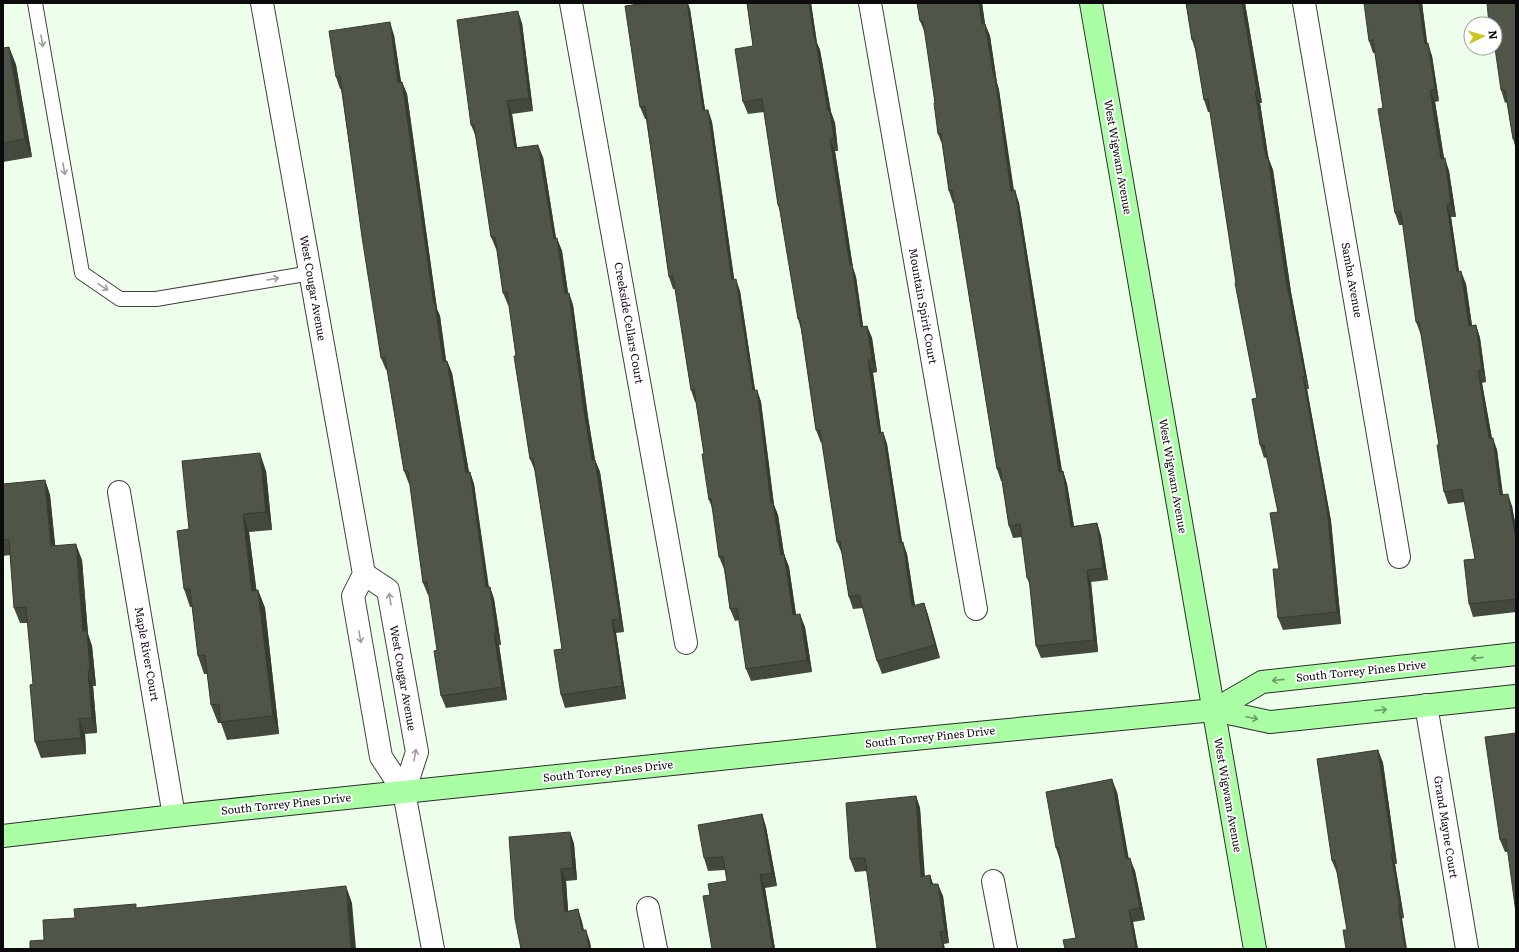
<svg xmlns="http://www.w3.org/2000/svg" width="1519" height="952" viewBox="0 0 1519 952" font-family="Literata,serif">
<rect width="100%" height="100%" fill="#edffea"/>
<g fill="none" stroke-linecap="round" stroke-linejoin="round">
<defs>
<polyline id="lane" points="35,3 82,273 120,299 156,299 311,273"/>
<g id="street">
<polyline points="262,3 364,574 353,596 381,757 404,792 433,949"/>
<polyline points="571,3 686,643"/>
<polyline points="870,3 976,609"/>
<polyline points="1304,3 1399,557"/>
<polyline points="119,492 174,816"/>
<polyline points="364,574 388,590 417,752 404,792"/>
<polyline points="1426,705 1467,949"/>
<polyline points="993,881 1006,949"/>
<polyline points="648,908 656,949"/>
</g>
<g id="secondary">
<polyline points="1091,3 1255,949"/>
<polyline points="1214,710 1262,682 1516,654"/>
<polyline points="3,836 174,816 873,743 1214,710 1270,722 1516,696"/>
</g>
</defs>
<!-- lane casing -->
<use href="#lane" stroke="#3e3e3e" stroke-width="16"/>
<!-- street casing -->
<use href="#street" stroke="#3e3e3e" stroke-width="24"/>
<!-- secondary casing -->
<use href="#secondary" stroke="#2d2d2d" stroke-width="24"/>
<!-- lane -->
<use href="#lane" stroke="#fff" stroke-width="14"/>
<!-- street -->
<use href="#street" stroke="#fff" stroke-width="22"/>
<!-- secondary -->
<use href="#secondary" stroke="#aaffa5" stroke-width="22"/>
</g>
<!-- wall -->
<g fill="#44493d">
<polygon points="747,3 811,3 817,43 820,50 831,112 835,123 838,151 835,151 853,268 856,277 863,326 867,326 872,338 877,372 873,373 881,432 883,432 887,444 902,542 907,554 915,606 924,603 928,615 940,658 882,674 877,661 863,608 853,609 849,597 842,554 837,542 822,442 821,443 816,430 801,329 798,319 780,211 778,205 764,112 748,114 743,102 753,46"/>
<polygon points="917,3 982,3 985,24 990,36 997,83 999,90 1014,190 1019,203 1062,471 1063,471 1067,484 1074,526 1097,523 1101,536 1108,580 1091,582 1098,652 1041,658 1036,646 1030,585 1027,578 1022,537 1013,538 1009,526 1002,481 1001,481 997,469 954,203 953,203 949,191 942,144 938,134 935,103 925,33 920,21"/>
<polygon points="1184,3 1245,3 1262,103 1260,103 1268,157 1273,170 1291,292 1309,389 1307,389 1331,521 1341,624 1283,630 1278,618 1279,569 1278,512 1267,457 1264,458 1260,445 1257,398 1236,283 1210,112 1208,112 1204,100 1196,52 1192,40 1186,3 1184,4"/>
<polygon points="1422,3 1427,44 1432,56 1439,101 1435,102 1444,158 1449,171 1456,217 1451,217 1459,272 1466,284 1472,326 1476,325 1480,338 1486,382 1482,383 1492,438 1497,450 1503,494 1512,506 1516,528 1516,612 1473,617 1469,604 1475,559 1465,502 1448,504 1444,492 1439,445 1421,335 1416,322 1403,225 1399,225 1395,213 1383,108 1375,53 1373,53 1369,41"/>
<polygon points="1516,3 1516,149 1513,139 1507,102 1505,103 1501,90 1495,24"/>
<polygon points="690,9 705,110 708,110 712,122 734,279 740,291 755,390 757,390 761,402 774,505 778,515 784,554 789,567 796,615 805,627 812,672 751,681 746,669 739,620 735,621 730,609 724,569 719,557 713,510 709,500 704,454 696,402 695,402 691,390 675,289 673,289 669,277 646,119 645,119 640,107"/>
<polygon points="522,23 533,111 512,114 517,148 543,157 556,238 562,251 568,293 569,293 573,305 588,417 595,460 600,472 624,632 616,633 626,699 565,708 561,695 562,649 552,581 535,471 530,459 509,305 508,305 503,293 497,249 496,249 491,237 476,137 471,125"/>
<polygon points="394,35 401,82 402,82 407,94 437,309 440,316 446,361 447,361 452,373 469,472 470,472 474,484 489,587 490,587 494,599 501,645 499,645 507,700 446,708 441,696 437,650 429,595 428,595 423,583 410,484 409,484 404,471 387,370 386,370 381,358 341,89 340,89 336,77"/>
<polygon points="9,47 16,65 32,157 3,162 3,48"/>
<polygon points="266,471 272,530 249,532 256,590 258,590 265,608 279,734 227,740 221,723 218,723 211,705 207,674 204,674 198,656 192,607 190,607 184,589 189,529"/>
<polygon points="45,480 50,495 55,546 82,560 88,634 92,646 96,686 93,686 97,733 85,734 86,754 41,758 35,742 33,684 28,623 20,623 14,608 10,555 3,556 3,484"/>
<polygon points="1516,733 1507,852 1505,852 1500,840"/>
<polygon points="1378,750 1383,763 1397,864 1395,864 1404,918 1347,930 1337,873 1332,861"/>
<polygon points="1117,792 1128,859 1135,871 1145,920 1133,922 1138,949 1065,949 1076,938 1060,860 1056,848"/>
<polygon points="916,796 920,808 925,876 930,875 933,884 943,896 949,943 944,944 866,871 855,872 850,859"/>
<polygon points="762,814 766,827 777,886 765,888 775,949 712,949 710,895 727,881 725,870 708,871 704,858"/>
<polygon points="570,832 574,844 577,880 566,881 568,911 578,909 582,922 584,930 590,942 591,949 521,949"/>
</g>
<!-- shaded-wall -->
<g fill="#373c32">
<polygon points="687,3 688,3 690,9 707,123 703,110"/>
<polygon points="809,3 811,3 817,43 820,50 831,112 835,123 838,151 834,138 828,111 814,37"/>
<polygon points="979,3 982,3 987,37 982,24"/>
<polygon points="1242,3 1245,3 1262,103 1257,91"/>
<polygon points="1419,3 1422,3 1429,56 1425,44"/>
<polygon points="518,11 522,23 533,111 529,98"/>
<polygon points="390,22 394,35 403,95 398,83"/>
<polygon points="985,24 990,36 997,83 999,90 1015,203 1011,191"/>
<polygon points="1428,43 1432,56 1439,101 1435,89"/>
<polygon points="9,47 16,65 32,157 25,139"/>
<polygon points="402,82 407,94 437,309 440,316 448,374 443,361 434,304"/>
<polygon points="1430,90 1435,102 1446,171 1441,159"/>
<polygon points="1255,91 1260,103 1269,161 1268,157 1273,170 1291,292 1309,389 1305,376 1286,280"/>
<polygon points="507,101 512,114 519,161 515,148"/>
<polygon points="708,110 712,122 736,292 732,280"/>
<polygon points="830,139 835,151 853,268 856,277 865,339 861,327 850,265"/>
<polygon points="538,145 543,157 558,251 554,239"/>
<polygon points="1445,158 1449,171 1456,217 1451,204"/>
<polygon points="1015,190 1019,203 1064,484 1059,472"/>
<polygon points="1447,205 1451,217 1461,284 1457,272"/>
<polygon points="557,238 562,251 570,306 565,294"/>
<polygon points="1461,271 1466,284 1474,339 1469,326"/>
<polygon points="736,279 740,291 757,403 753,390"/>
<polygon points="569,293 573,305 588,417 597,472 592,460 583,404"/>
<polygon points="1476,325 1480,338 1486,382 1482,370"/>
<polygon points="867,326 872,338 877,372 872,360"/>
<polygon points="868,360 873,373 883,445 879,433"/>
<polygon points="447,361 452,373 471,485 466,473"/>
<polygon points="1478,370 1482,383 1494,451 1489,438"/>
<polygon points="1303,377 1307,389 1331,521 1341,624 1337,612"/>
<polygon points="757,390 761,402 774,505 778,515 786,567 781,555 771,503"/>
<polygon points="883,432 887,444 904,555 900,543"/>
<polygon points="1493,438 1497,450 1504,507 1500,495"/>
<polygon points="260,453 266,471 272,530 266,512"/>
<polygon points="595,460 600,472 624,632 620,619"/>
<polygon points="1063,471 1067,484 1076,539 1071,527"/>
<polygon points="470,472 474,484 490,600 486,587"/>
<polygon points="45,480 50,495 57,562 51,546"/>
<polygon points="1508,494 1512,506 1516,528 1516,543"/>
<polygon points="243,514 249,532 259,609 252,591"/>
<polygon points="1097,523 1101,536 1108,580 1103,568"/>
<polygon points="903,542 907,554 917,619 912,606"/>
<polygon points="76,544 82,560 88,634 92,646 96,686 90,670 83,631"/>
<polygon points="784,554 789,567 798,628 793,615"/>
<polygon points="1087,570 1091,582 1098,652 1094,640"/>
<polygon points="490,587 494,599 501,645 496,632"/>
<polygon points="258,590 265,608 279,734 273,716"/>
<polygon points="924,603 928,615 940,658 935,645"/>
<polygon points="800,614 805,627 812,672 807,660"/>
<polygon points="612,620 616,633 626,699 622,686"/>
<polygon points="494,633 499,645 507,700 502,687"/>
<polygon points="88,670 93,686 97,733 92,718"/>
<polygon points="79,719 85,734 86,754 81,738"/>
<polygon points="1378,750 1383,763 1397,864 1393,852"/>
<polygon points="1112,779 1117,792 1131,871 1126,859"/>
<polygon points="916,796 920,808 925,889 921,877"/>
<polygon points="762,814 766,827 777,886 772,873"/>
<polygon points="570,832 574,844 577,880 573,868"/>
<polygon points="1391,852 1395,864 1404,918 1400,906"/>
<polygon points="1130,858 1135,871 1145,920 1140,908"/>
<polygon points="561,869 566,881 569,924 565,912"/>
<polygon points="760,875 765,888 775,949 773,949"/>
<polygon points="930,875 934,888 931,884"/>
<polygon points="938,884 943,896 949,943 945,931"/>
<polygon points="346,886 352,903 356,949 351,949"/>
<polygon points="1398,906 1402,918 1407,949 1405,949"/>
<polygon points="578,909 582,922 586,943 582,930"/>
<polygon points="1129,910 1133,922 1138,949 1136,949"/>
<polygon points="586,930 590,942 591,949 589,949"/>
<polygon points="940,932 944,944 945,949 943,949"/>
</g>
<!-- building -->
<g fill="#4f5547" stroke="#373c32">
<polygon points="646,3 687,3 703,110 708,110 732,280 736,279 753,390 757,390 771,503 773,502 781,555 784,554 793,615 800,614 807,660 746,669 737,608 730,609 723,556 719,557 711,499 709,500 702,454 704,454 694,389 691,390 673,276 669,277 645,106 640,107 625,6"/>
<polygon points="747,3 809,3 814,37 815,37 828,111 830,111 834,138 830,139 850,265 852,264 861,327 867,326 872,360 868,360 879,433 883,432 900,543 903,542 912,606 924,603 935,645 877,661 859,595 849,597 840,541 837,542 820,430 816,430 800,319 798,319 779,205 778,205 762,99 743,102 735,49 753,46"/>
<polygon points="917,3 979,3 982,24 985,24 994,77 995,77 1011,191 1015,190 1059,472 1063,471 1071,527 1097,523 1103,568 1087,570 1094,640 1036,646 1029,578 1027,578 1020,524 1009,526 1000,468 997,469 952,190 949,191 941,134 938,134 934,103 935,103 923,21 920,21"/>
<polygon points="1186,3 1242,3 1257,91 1255,91 1266,158 1268,157 1286,280 1305,376 1303,377 1327,508 1337,612 1278,618 1273,569 1279,569 1270,513 1278,512 1264,445 1260,445 1252,399 1257,398 1235,283 1236,283 1208,99 1204,100 1194,40 1192,40"/>
<polygon points="1364,3 1419,3 1425,44 1428,43 1435,89 1430,90 1441,159 1445,158 1451,204 1447,205 1457,272 1461,271 1469,326 1476,325 1482,370 1478,370 1489,438 1493,438 1500,495 1508,494 1516,539 1516,599 1469,604 1464,560 1475,559 1462,489 1444,492 1437,445 1439,445 1419,322 1416,322 1401,212 1395,213 1378,109 1383,108 1373,40 1369,41"/>
<polygon points="1487,3 1516,3 1516,139 1513,139 1505,90 1501,90 1495,48 1495,24 1489,24"/>
<polygon points="518,11 529,98 507,101 515,148 538,145 554,239 557,238 565,294 569,293 583,404 592,460 595,460 620,619 612,620 622,686 561,695 554,650 562,649 552,581 533,458 530,459 521,401 514,356 516,356 507,292 503,293 495,237 491,237 474,125 471,125 457,20"/>
<polygon points="390,22 398,83 402,82 434,304 435,303 443,361 447,361 466,473 470,472 486,587 490,587 496,632 494,633 502,687 441,696 434,651 437,650 427,582 423,583 408,471 404,471 385,357 381,358 362,237 340,76 336,77 329,31"/>
<polygon points="9,47 25,139 3,143 3,48"/>
<polygon points="260,453 266,512 243,514 252,591 258,590 273,716 220,722 219,704 211,705 205,655 198,656 190,589 184,589 177,531 189,529 182,461"/>
<polygon points="45,480 51,546 76,544 83,631 87,631 90,670 88,670 92,718 79,719 81,738 35,742 30,685 33,684 26,607 14,608 9,540 3,540 3,484"/>
<polygon points="1516,733 1516,913 1506,839 1500,840 1485,737"/>
<polygon points="1378,750 1393,852 1391,852 1400,906 1398,906 1405,949 1346,949 1343,930 1347,930 1335,860 1332,861 1317,759"/>
<polygon points="1112,779 1126,859 1130,858 1140,908 1129,910 1136,949 1065,949 1063,940 1076,938 1058,847 1056,848 1046,792"/>
<polygon points="916,796 921,877 930,875 931,884 938,884 945,931 940,932 943,949 877,949 865,858 850,859 846,803"/>
<polygon points="762,814 772,873 760,875 773,949 712,949 703,896 710,895 708,884 727,881 723,857 704,858 698,825"/>
<polygon points="570,832 573,868 561,869 565,912 578,909 582,930 586,930 589,949 521,949 515,919 509,837"/>
<polygon points="346,886 351,949 30,949 30,941 44,940 43,920 75,918 74,909 136,904 136,908"/>
</g>
<!-- one-way arrows -->
<defs><path id="oneway-shaft" d="M-6 0H5M1.5-3L5.5 0L1.5 3" fill="none" stroke-width="1.6" stroke-linecap="round" stroke-linejoin="round"/></defs>
<g stroke="#9d9d9d">
<use href="#oneway-shaft" transform="translate(42 41) rotate(80)"/>
<use href="#oneway-shaft" transform="translate(64 169) rotate(80)"/>
<use href="#oneway-shaft" transform="translate(273 279) rotate(-10)"/>
<use href="#oneway-shaft" transform="translate(103 287) rotate(34)"/>
<use href="#oneway-shaft" transform="translate(390 599) rotate(-100)"/>
<use href="#oneway-shaft" transform="translate(360 637) rotate(80)"/>
<use href="#oneway-shaft" transform="translate(415 755) rotate(-80)"/>
</g>
<g stroke="#6a9d67">
<use href="#oneway-shaft" transform="translate(1477 658) rotate(174)"/>
<use href="#oneway-shaft" transform="translate(1278 680) rotate(174)"/>
<use href="#oneway-shaft" transform="translate(1381 710) rotate(-6)"/>
<use href="#oneway-shaft" transform="translate(1252 718) rotate(12)"/>
</g>
<g text-anchor="middle" stroke-width="4" stroke-linejoin="round" paint-order="stroke">
<!-- street labels -->
<g font-size="11" fill="#0b0b0b" stroke="#fff">
<text transform="translate(1118 157) rotate(80)" y="4">West Wigwam Avenue</text>
<text transform="translate(1352 280) rotate(80)" y="4">Samba Avenue</text>
<text transform="translate(313 288) rotate(80)" y="4">West Cougar Avenue</text>
<text transform="translate(923 306) rotate(80)" y="4">Mountain Spirit Court</text>
<text transform="translate(629 323) rotate(80)" y="4">Creekside Cellars Court</text>
<text transform="translate(1173 476) rotate(80)" y="4">West Wigwam Avenue</text>
<text transform="translate(147 654) rotate(80)" y="4">Maple River Court</text>
<text transform="translate(1361 671) rotate(-6)" y="4">South Torrey Pines Drive</text>
<text transform="translate(403 678) rotate(80)" y="4">West Cougar Avenue</text>
<text transform="translate(930 737) rotate(-6)" y="4">South Torrey Pines Drive</text>
<text transform="translate(608 771) rotate(-6)" y="4">South Torrey Pines Drive</text>
<text transform="translate(1228 795) rotate(80)" y="4">West Wigwam Avenue</text>
<text transform="translate(286 804) rotate(-6)" y="4">South Torrey Pines Drive</text>
<text transform="translate(1446 827) rotate(81)" y="4">Grand Mayne Court</text>
</g>
</g>
<!-- border -->
<rect width="1519" height="952" fill="none" stroke="#0b0b0b" stroke-width="8"/>
<!-- north arrow -->
<g transform="translate(1483 36) rotate(84)"><circle r="19" fill="#ffffff" stroke="#9d9d9d"/>
<path d="M0-3L7 15L0 10L-7 15Z" fill="#c7c718"/>
<text y="-6" font-size="11" font-weight="bold" text-anchor="middle" fill="#0b0b0b">N</text>
</g>
</svg>
